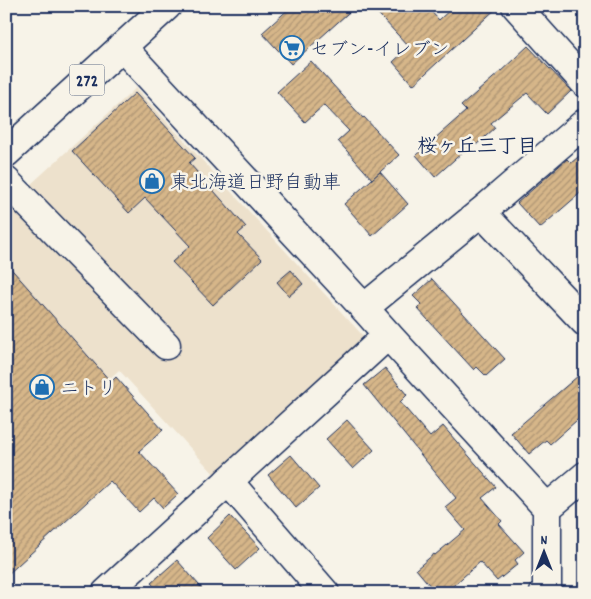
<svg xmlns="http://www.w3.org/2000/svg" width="591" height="599" viewBox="0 0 591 599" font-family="Dekko,'Klee One',sans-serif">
<defs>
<pattern id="building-hatch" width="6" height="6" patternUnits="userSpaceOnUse" patternTransform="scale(1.25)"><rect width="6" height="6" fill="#d6b689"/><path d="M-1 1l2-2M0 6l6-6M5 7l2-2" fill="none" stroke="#ad9473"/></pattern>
</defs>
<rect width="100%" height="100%" fill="#f7f3e8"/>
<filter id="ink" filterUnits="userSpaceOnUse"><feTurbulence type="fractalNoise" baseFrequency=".02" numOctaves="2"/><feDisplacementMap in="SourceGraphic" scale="10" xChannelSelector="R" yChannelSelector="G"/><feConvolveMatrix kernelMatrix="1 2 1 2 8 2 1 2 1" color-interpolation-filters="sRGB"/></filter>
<g filter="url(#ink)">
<!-- built -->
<polygon fill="#ede1cc" points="136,88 365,338 215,475 119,370 75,410 6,510 6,207"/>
<!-- building -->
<g fill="url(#building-hatch)" stroke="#1b2f5e">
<polygon points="292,6 356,6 291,64 262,33"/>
<polygon points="371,6 426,6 439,20 454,6 499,6 413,85 393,62 409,47"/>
<polygon points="528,46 571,91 547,114 527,93 491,123 495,128 476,145 474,142 435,177 416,155 466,111 461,106 500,72"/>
<polygon points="311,61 363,118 364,117 399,155 372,179 338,141 349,131 324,105 305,122 277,92"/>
<polygon points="135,93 195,158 189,163 246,227 238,234 262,259 213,305 172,262 190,246 145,198 129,213 72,151"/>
<polygon points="585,151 585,189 540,228 517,203 567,159 571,163"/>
<polygon points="380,172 408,204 372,236 344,204"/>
<polygon points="6,263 111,382 116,377 163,430 139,451 178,494 163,508 154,498 139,512 110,481 6,576"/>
<polygon points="291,270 303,284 289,296 277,282"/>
<polygon points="432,279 505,359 486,376 477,367 474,370 417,308 421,304 413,296"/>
<polygon points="385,368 407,395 400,402 430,437 443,426 496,487 482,498 502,521 499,524 524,552 515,560 518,564 497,581 480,562 445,593 436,593 416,569 434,554 435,555 465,530 445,507 456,498 364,385"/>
<polygon points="585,370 585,413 550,444 546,440 529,454 511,433"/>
<polygon points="347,420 374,450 353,469 326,439"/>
<polygon points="291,455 319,488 296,508 268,475"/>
<polygon points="230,516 260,548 236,570 207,538"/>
<polygon points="177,560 206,593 160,593 151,583"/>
</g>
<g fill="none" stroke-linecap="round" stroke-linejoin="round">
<defs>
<g id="minor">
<polyline points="516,6 585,83"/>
<polyline points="122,47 364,308 388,335"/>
<polyline points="6,181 166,345"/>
<polyline points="481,212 585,322"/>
<polyline points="364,308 481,212 585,123"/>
<polyline points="228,481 325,593"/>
<polyline points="547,508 585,476"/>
<polyline points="106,593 388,335 547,508 547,590 544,593"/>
</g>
<polyline id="highway" points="6,153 167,6"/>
</defs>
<!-- minor casing -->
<use href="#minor" stroke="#1b2f5e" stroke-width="31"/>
<!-- highway casing -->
<use href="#highway" stroke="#1b2f5e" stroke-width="31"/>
<!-- minor -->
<use href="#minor" stroke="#f7f3e8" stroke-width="28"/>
<!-- highway -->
<use href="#highway" stroke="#f7f3e8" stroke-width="28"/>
</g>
</g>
<!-- icons -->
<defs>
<symbol id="supermarket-ring" viewBox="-11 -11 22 22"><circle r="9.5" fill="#f7f3e8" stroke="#1f6fb2" stroke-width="1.5"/><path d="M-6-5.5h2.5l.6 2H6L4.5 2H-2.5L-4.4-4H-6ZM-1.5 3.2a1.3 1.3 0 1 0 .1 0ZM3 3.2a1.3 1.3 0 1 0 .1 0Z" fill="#1f6fb2"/></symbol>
<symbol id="shop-ring" viewBox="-11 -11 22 22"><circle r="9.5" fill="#f7f3e8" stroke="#1f6fb2" stroke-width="1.5"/><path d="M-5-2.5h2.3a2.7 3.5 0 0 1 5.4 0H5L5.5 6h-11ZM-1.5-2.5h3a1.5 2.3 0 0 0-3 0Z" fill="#1f6fb2"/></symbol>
</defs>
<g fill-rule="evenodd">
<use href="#supermarket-ring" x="278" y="34" width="28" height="28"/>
<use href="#shop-ring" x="138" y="167" width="28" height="28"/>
<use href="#shop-ring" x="28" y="373" width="28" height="28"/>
</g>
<g text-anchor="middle" stroke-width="5" stroke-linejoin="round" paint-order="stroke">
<!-- shield labels -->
<rect fill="#f7f3e8" stroke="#5d6a87" stroke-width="1" x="69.5" y="64.5" width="35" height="31" rx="4"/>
<g font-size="18" font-weight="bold" fill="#1b2f5e">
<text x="87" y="86">272</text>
</g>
<!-- poi labels -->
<g font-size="19" fill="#1b2f5e" stroke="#f7f3e8" text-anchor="start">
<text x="310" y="55">セブン-イレブン</text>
<text x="170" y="188">東北海道日野自動車</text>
<text x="60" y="394">ニトリ</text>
</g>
<!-- neighbourhood labels -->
<g font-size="20" font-weight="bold" fill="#1b2f5e" stroke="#f7f3e8">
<text x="477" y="152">桜ヶ丘三丁目</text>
</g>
</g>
<!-- margin -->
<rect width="591" height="599" fill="none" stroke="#f7f3e8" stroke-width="25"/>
<rect x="12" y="12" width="566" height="574" fill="none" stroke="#1b2f5e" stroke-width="2" filter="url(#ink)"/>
<!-- north arrow -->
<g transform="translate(544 552)" stroke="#f7f3e8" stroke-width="4" paint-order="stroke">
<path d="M0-4L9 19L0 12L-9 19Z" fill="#1b2f5e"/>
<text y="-8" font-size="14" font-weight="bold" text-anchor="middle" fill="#1b2f5e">N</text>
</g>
</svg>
